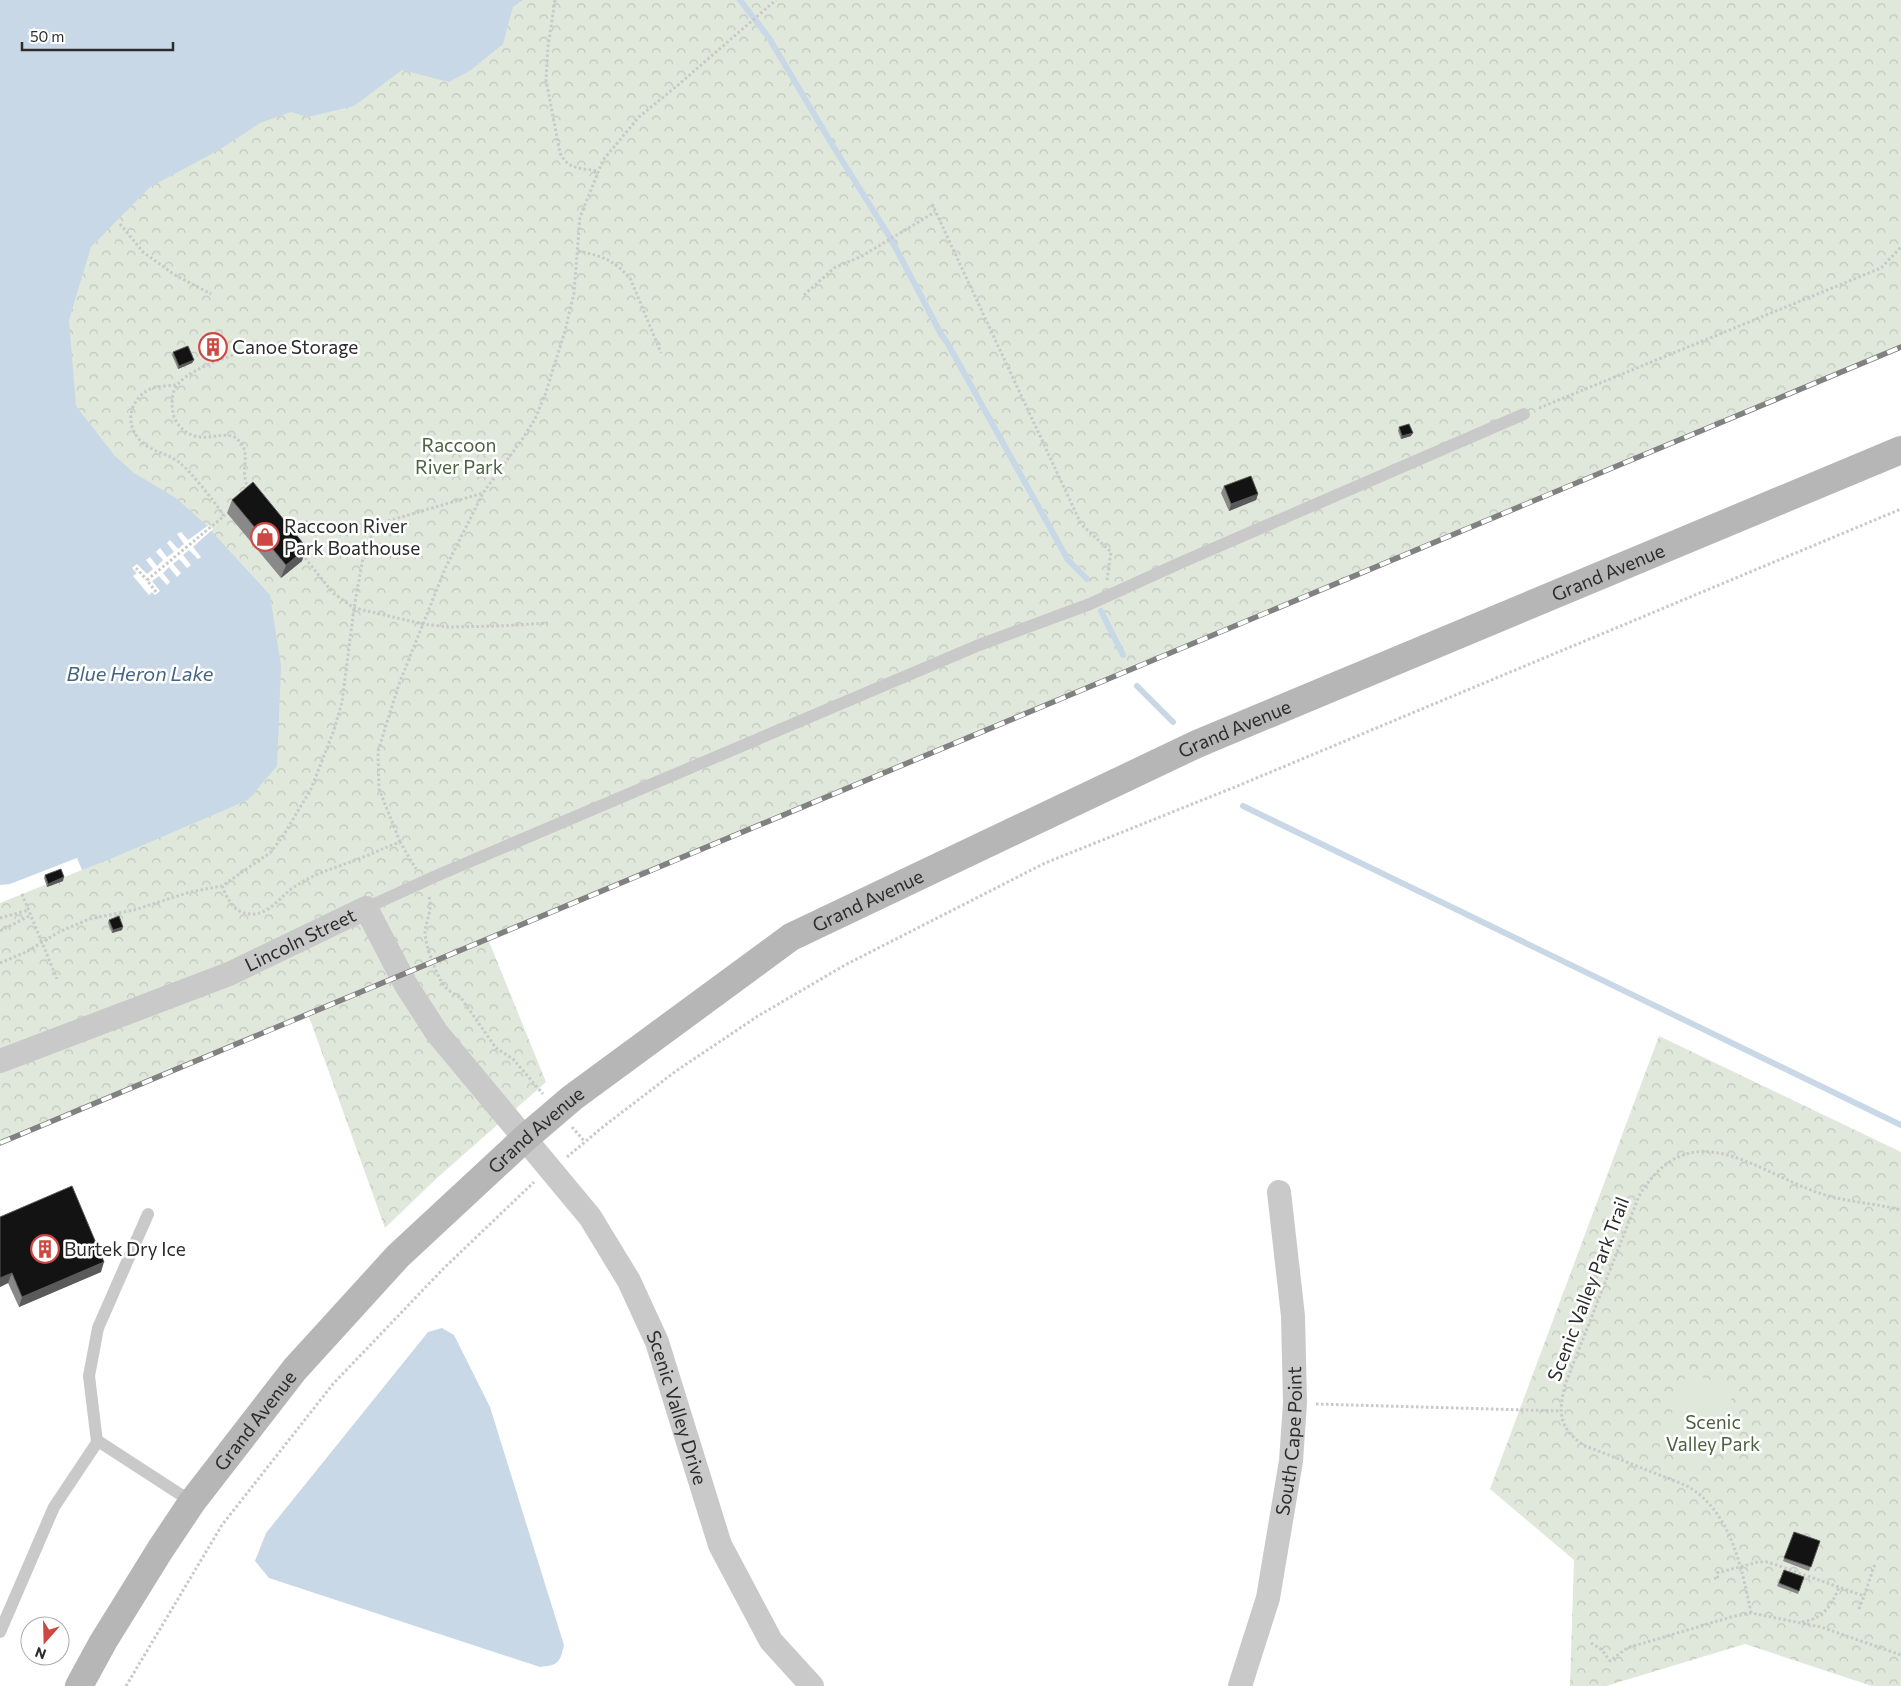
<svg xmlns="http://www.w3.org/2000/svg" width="1901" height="1686" viewBox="0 0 1901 1686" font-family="Commissioner,sans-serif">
<defs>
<pattern id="forest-crowns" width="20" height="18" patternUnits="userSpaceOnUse" patternTransform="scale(1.25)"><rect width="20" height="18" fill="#e0e8db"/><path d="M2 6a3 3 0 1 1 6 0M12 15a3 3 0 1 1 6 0" fill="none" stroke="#c0c7bc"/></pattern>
</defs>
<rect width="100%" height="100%" fill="#fff"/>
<!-- forest -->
<g fill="url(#forest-crowns)">
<polygon points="0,0 1901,0 1901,347 488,939 546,1082 437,1178 385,1228 308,1014 0,1143"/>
<polygon points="1659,1036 1901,1152 1901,1686 1872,1686 1745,1644 1606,1686 1570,1686 1574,1560 1490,1489"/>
</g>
<!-- garden -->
<polygon fill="#e0e8db" points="1687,1372 1735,1389 1707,1466 1659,1449"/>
<!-- water -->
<g fill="#c9d8e6">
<polygon points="0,0 523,0 513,7 503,44 471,70 449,82 402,70 354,106 308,117 291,112 260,123 219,150 150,187 91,247 69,320 76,406 115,456 134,473 176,498 204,523 270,595 281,666 277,766 248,800 108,860 0,901"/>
<path d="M442,1328l12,7 36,72 74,238c-4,18 -6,20 -24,22l-271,-89 -14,-17 11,-28 162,-201z"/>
</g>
<!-- pier -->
<g fill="#fff">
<polygon points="209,525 213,529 193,547 201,557 198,559 189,550 183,555 191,565 187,568 179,559 173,564 181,573 177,577 169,567 163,573 170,582 167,585 159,576 152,581 160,591 155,595 152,592 149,595 133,576 137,573 132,568 137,564 147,574 153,569 146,560 150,557 157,566 163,560 156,552 160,548 167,557 174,552 167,543 170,540 178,549 184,544 177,534 181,532 188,540"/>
<polygon points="77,858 82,870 0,903 0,885 10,884"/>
</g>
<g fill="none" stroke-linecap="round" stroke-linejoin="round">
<!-- stream -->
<g stroke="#c9d8e6" stroke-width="6">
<polyline points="740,0 769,38 833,146 891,239 941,334 948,344 1068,560 1087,579"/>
<polyline points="1101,611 1123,655"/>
<polyline points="1137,686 1173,722"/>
<polyline points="1243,806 1901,1125"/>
</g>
<!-- path -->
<g stroke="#c9c9c9" stroke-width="3" stroke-dasharray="2.5 2.5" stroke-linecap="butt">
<path d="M555,0l-7,47 -2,33 14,73c8,17 22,15 38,18"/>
<polyline points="932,204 1081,524 1111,552 1107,580"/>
<polyline points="120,224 143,252 175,275 211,294"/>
<path d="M578,251c24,5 37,9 53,29l30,73"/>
<polyline points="804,295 834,268 862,256 935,212"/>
<polyline points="1539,408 1881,268 1901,247"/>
<path d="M249,489c-11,-19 3,-33 -9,-47 -10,-13 -27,-3 -40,-5 -12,-1 -22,-10 -26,-20 -3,-10 -3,-26 4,-33 15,-18 61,-30 83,-39"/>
<polyline points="302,554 333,593 354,608 423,624 448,627 499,626 548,623"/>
<polyline points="136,568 147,580"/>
<path d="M156,592l-9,-12 77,-64c-10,-15 -31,-42 -44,-53 -11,-9 -27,-11 -37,-20 -19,-16 -15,-43 7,-54 7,-3 18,-3 26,-4"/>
<polyline points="400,842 379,789 378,751 399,684 445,569 483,493 521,441 535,419 545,395 565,331 574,293 580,217 603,160 639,117 678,85 776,0"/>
<path d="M222,886c5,13 12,27 28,28 18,2 31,-18 44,-27 21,-14 44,-20 67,-29 13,-5 25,-11 39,-16l16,27"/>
<polyline points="22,894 57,979"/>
<path d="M429,897c4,12 -3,23 -4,35 0,13 12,45 20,55 5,5 11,8 16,11l35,50 17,11 30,35"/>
<polyline points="0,918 29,910"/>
<polyline points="0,931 31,915"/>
<polyline points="0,963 26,952 59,932 89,919 134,910 190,892 222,886 271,852 283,836 311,789 334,730 342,702 354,608 363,558 371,537 388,521 483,493"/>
<polyline points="572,1127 585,1142"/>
<polyline points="567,1157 604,1126 676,1071 758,1016 845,965 1045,863 1235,787 1901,509"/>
<polyline points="1316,1404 1561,1411"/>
<polyline points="1714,1578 1718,1579 1717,1573 1758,1562 1768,1562 1864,1596 1875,1564"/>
<polyline points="1859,1609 1864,1596"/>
<path d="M1751,1613c-9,-45 -21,-105 -66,-128l-102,-40c-24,-18 -25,-31 -18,-60l74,-189c51,-85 114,-26 180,-3 26,9 55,10 82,17"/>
<path d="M1802,1622c21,-3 30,-17 37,-35"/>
<polyline points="1591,1643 1602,1650 1610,1661 1627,1648 1731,1617 1751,1613 1821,1627 1901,1655"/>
<polyline points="126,1686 222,1525 333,1384 443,1269 534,1182"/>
</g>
<!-- service -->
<g stroke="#c9c9c9" stroke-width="12">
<polyline points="366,908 436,876 979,645 1090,604 1180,563 1524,414"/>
<polyline points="97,1442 89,1376 98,1328 148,1214"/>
<polyline points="0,1632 54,1507 98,1441 192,1502"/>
</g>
<!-- minor -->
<g stroke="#c9c9c9" stroke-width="24">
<path id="s1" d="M0,1061l229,-87 137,-66 40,77 31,48 153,184 39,64 28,61 63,203 51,96 41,45"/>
<path id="s2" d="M1240,1686l28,-88 23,-137 4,-58 -2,-87 -14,-124"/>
</g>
<!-- secondary -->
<path stroke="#b6b6b6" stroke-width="28" id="s3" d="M79,1686l24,-44 57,-92 32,-48 103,-133 103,-113 126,-117 48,-41 219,-161 406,-193 704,-294"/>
<defs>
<polyline id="rail" points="0,1143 1901,347"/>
</defs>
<!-- rail casing -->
<use href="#rail" stroke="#818181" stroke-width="5.5"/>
<!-- rail -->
<use href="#rail" stroke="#fff" stroke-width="4" stroke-dasharray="11" stroke-linecap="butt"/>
</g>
<!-- wall -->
<g fill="#898989">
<polygon points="204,339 223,351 208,357 203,343"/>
<polygon points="173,352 194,360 192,363 178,369 172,355"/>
<polygon points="1399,427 1411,436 1401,439 1398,431"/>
<polygon points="1224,486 1258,494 1256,500 1229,511 1221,493"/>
<polygon points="232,500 302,561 281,578 227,513"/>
<polygon points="45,875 63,881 47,887 44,878"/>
<polygon points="109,920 122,930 112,933 108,923"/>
<polygon points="0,1217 101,1272 19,1307 8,1283 0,1287"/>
<polygon points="1794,1532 1820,1541 1809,1571 1783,1561"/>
<polygon points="1784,1570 1804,1577 1798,1594 1777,1586"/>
</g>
<!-- shaded-wall -->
<g fill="#5a5a5a">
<polygon points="224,348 223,351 208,357 209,354"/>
<polygon points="194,360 192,363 178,369 179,366"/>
<polygon points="1413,433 1411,436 1401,439 1402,436"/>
<polygon points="1258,494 1256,500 1229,511 1231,504"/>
<polygon points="307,548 302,561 281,578 286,565"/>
<polygon points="64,877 63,881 47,887 48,884"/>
<polygon points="123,927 122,930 112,933 113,930"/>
<polygon points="104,1262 101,1272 19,1307 22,1297"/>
<polygon points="12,1273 8,1283 0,1287 0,1278"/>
</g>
<!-- building -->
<g fill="#131313" stroke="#5a5a5a">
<polygon points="219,334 224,348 209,354 204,339"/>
<polygon points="188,346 194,360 179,366 173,352"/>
<polygon points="1409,424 1413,433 1402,436 1399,427"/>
<polygon points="1251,476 1258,494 1231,504 1224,486"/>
<polygon points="253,482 307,548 286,565 232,500"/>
<polygon points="61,869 64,877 48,884 45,875"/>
<polygon points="119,916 123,927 113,930 109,920"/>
<polygon points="72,1186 104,1262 22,1297 12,1273 0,1278 0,1217"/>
<polygon points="1794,1532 1820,1541 1811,1567 1784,1558"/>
<polygon points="1784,1570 1804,1577 1799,1591 1779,1583"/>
</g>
<!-- icons -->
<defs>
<symbol id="building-ring" viewBox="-11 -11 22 22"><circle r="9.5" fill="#fff" stroke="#ce4743" stroke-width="1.5"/><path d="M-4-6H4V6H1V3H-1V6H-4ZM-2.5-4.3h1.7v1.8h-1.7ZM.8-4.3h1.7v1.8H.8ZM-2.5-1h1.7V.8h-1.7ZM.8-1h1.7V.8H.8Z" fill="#ce4743"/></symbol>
<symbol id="shop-ring" viewBox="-11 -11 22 22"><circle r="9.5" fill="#fff" stroke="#ce4743" stroke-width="1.5"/><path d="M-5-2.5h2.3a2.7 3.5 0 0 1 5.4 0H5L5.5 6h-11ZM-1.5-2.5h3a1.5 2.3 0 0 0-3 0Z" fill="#ce4743"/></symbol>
</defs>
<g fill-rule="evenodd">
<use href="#building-ring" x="197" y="331" width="32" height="32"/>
<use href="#shop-ring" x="249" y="521" width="32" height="32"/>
<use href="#building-ring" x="29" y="1233" width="32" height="32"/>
</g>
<g text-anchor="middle" stroke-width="5" stroke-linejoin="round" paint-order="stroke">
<!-- poi labels -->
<g font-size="19" fill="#2c2c2c" stroke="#fff" text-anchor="start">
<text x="232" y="354">Canoe Storage</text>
<text x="284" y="533">Raccoon River<tspan x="284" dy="22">Park Boathouse</tspan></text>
<text x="64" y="1256">Burtek Dry Ice</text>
</g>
<!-- park labels -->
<g font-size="19" fill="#4c613f" stroke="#fff">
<text x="459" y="452">Raccoon<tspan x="459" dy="22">River Park</tspan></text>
<text x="1713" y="1429">Scenic<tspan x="1713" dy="22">Valley Park</tspan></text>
</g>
<!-- street labels -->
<g font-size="19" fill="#2c2c2c" stroke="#fff">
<text dy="7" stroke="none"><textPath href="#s3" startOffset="1939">Grand Avenue</textPath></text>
<text dy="7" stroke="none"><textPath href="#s3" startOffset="1534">Grand Avenue</textPath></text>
<text dy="7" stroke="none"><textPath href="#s3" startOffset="1129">Grand Avenue</textPath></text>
<text dy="7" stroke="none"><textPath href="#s1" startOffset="324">Lincoln Street</textPath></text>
<text dy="7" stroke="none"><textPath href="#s3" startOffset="724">Grand Avenue</textPath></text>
<text transform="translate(1588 1289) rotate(-69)" y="7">Scenic Valley Park Trail</text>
<text dy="7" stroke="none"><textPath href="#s1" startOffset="991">Scenic Valley Drive</textPath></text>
<text dy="7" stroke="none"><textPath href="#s3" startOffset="319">Grand Avenue</textPath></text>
<text dy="7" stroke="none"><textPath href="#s2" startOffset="251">South Cape Point</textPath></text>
</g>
<!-- water labels -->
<g font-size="20" font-style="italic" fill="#456483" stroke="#fff">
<text x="140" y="681">Blue Heron Lake</text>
</g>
</g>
<!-- north arrow -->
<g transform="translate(45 1641) rotate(200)"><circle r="24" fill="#ffffff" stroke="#ababab"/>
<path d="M0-4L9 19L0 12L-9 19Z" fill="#ce4743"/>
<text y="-8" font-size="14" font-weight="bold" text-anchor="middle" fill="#2c2c2c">N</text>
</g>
<!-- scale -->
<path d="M22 42v8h151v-8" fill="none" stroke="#2c2c2c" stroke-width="2.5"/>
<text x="30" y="42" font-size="15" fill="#2c2c2c" stroke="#ffffff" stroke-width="4" paint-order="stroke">50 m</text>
</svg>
